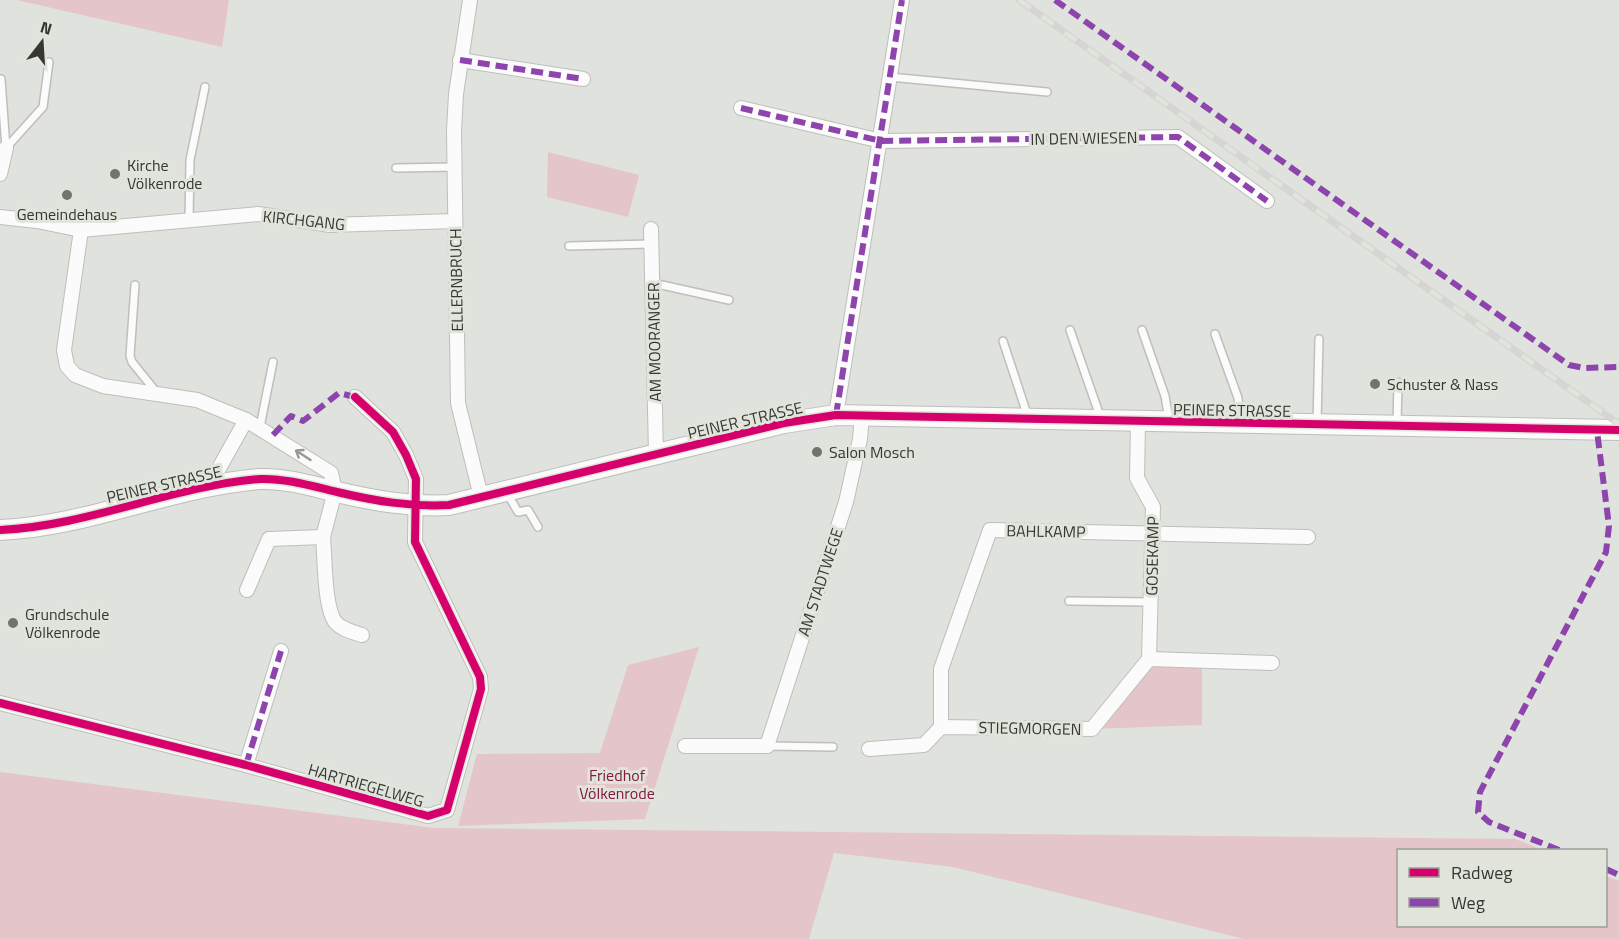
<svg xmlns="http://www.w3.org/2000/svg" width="1619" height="939" viewBox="0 0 1619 939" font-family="'Titillium Web',sans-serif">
<rect width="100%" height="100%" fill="#e0e2dd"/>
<!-- green -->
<g fill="#e4c5ca">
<polygon points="17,0 229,0 222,47"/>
<polygon points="548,152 639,175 628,217 547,197"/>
<polygon points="699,647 645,819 458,826 477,754 600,753 628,665"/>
<polygon points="1149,659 1202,661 1202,725 1092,729"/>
<polygon points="0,772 434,828 1515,839 1543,850 1398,850 1398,926 1606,926 1606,876 1619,881 1619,939 1244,939 953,867 834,853 809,939 0,939"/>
</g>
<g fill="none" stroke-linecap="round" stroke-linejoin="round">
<defs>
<g id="lane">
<polyline points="890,77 1047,92"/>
<polyline points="1,79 6,148"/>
<polyline points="6,148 43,107 49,62"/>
<polyline points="396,168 454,167"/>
<polyline points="189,221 190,160 205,87"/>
<polyline points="569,246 651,244"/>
<polyline points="653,283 729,300"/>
<polyline points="135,285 130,356 132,362 157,393"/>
<polyline points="1070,330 1101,419"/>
<polyline points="1142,330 1165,396 1169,420"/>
<polyline points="1215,334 1238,398 1240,422"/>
<polyline points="1003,341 1028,417"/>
<polyline points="1317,423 1319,339"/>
<polyline points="1397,424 1398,382"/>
<polyline points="260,427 273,362"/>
<polyline points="507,493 518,512 528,510 538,527"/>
<polyline points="1069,601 1151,602"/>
<polyline points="767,746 833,747"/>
</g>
<g id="street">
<polyline points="470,0 456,94 454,131 458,403 481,497"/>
<polyline points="460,60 583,79"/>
<polyline points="741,108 881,141 1178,137 1267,201"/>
<polyline points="0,174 6,148"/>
<polyline points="0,217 37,221 81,230 258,214 330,225 455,221"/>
<polyline points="651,229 656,454"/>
<polyline points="81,230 64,350 67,366 75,375 103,386 197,400 246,420"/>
<polyline points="836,415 902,0"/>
<polyline points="1138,422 1137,478 1153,507 1149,659"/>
<polyline points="209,486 246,420 331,473 335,491 323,537 269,539 247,590"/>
<path d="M323,537c2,20 1,72 13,86 7,7 17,9 26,12"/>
<polyline points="0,703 246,765 428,816 447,810 481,689 480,677 415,542 416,479 406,455 393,432 355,397"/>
<polyline points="941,727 941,669 990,530 1308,537"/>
<polyline points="685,746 767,746 846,502 860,439 862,415"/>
<polyline points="869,749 924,745 941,727 1092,729 1149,659 1272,663"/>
<polyline points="246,765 281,651"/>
</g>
<path id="secondary" d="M0,530c89,-4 172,-44 260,-51 25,-1 52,7 77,13 38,9 73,15 112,13l335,-82 52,-8 783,15"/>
</defs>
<!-- lane casing -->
<use href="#lane" stroke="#bebfbc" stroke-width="10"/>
<!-- street casing -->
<use href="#street" stroke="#bebfbc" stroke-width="16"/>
<!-- secondary casing -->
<use href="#secondary" stroke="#bebfbc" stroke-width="22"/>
<!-- lane -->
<use href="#lane" stroke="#fafbfa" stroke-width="7"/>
<!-- street -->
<use href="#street" stroke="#fafbfa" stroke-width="14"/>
<!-- secondary -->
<use href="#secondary" stroke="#fafbfa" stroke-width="20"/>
<defs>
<polyline id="rail" points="1019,0 1619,424"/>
</defs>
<!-- rail casing -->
<use href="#rail" stroke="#d5d5d4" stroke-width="7"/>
<!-- rail -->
<use href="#rail" stroke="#e0e4db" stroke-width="4.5" stroke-dasharray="14" stroke-linecap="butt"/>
<!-- quiet -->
<g stroke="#8e44ad" stroke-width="6" stroke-dasharray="12 6" stroke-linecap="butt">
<polyline points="1055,0 1569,365 1584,368 1619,367"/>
<polyline points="460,60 583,79"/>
<polyline points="741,108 881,141 1178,137 1267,201"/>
<polyline points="836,415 902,0"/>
<polyline points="273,435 291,416 303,421 339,393 355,397"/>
<polyline points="246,765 281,651"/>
<polyline points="1559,850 1489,822 1478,812 1480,792 1606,552 1609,526 1597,431"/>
<polyline points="1606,869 1619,875"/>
</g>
<defs>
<g id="cycleway">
<path d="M0,530c89,-4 172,-44 260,-51 25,-1 52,7 77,13 38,9 73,15 112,13l335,-82 52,-8 783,15"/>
<polyline points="0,703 246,765 428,816 447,810 481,689 480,677 415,542 416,479 406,455 393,432 355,397"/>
</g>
</defs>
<!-- cycleway casing -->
<use href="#cycleway" stroke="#e0e4db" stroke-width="11"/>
<!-- cycleway -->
<use href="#cycleway" stroke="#d6006c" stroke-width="8"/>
</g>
<!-- one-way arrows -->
<defs><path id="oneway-shaft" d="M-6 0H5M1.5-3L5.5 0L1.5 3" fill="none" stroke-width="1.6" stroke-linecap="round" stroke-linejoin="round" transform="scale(1.5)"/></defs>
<use stroke="#989997" href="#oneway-shaft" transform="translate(303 455) rotate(-147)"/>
<!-- markers -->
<g fill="#72736f" stroke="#e0e4db" stroke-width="2">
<circle cx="115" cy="174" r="6"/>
<circle cx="67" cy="195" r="6"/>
<circle cx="1375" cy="384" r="6"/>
<circle cx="817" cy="452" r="6"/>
<circle cx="13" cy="623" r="6"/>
</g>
<g text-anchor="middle" stroke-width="6" stroke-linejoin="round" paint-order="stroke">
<!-- street labels -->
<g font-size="16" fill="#363734" stroke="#e0e4db">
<text transform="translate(1084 138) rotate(-1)" y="6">IN DEN WIESEN</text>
<text transform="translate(304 220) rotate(6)" y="6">KIRCHGANG</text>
<text transform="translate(456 280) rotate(-91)" y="6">ELLERNBRUCH</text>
<text transform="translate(654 342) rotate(-91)" y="6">AM MOORANGER</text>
<text transform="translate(1232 410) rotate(1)" y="6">PEINER STRASSE</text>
<text transform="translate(745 420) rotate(-13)" y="6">PEINER STRASSE</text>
<text transform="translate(164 484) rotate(-13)" y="6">PEINER STRASSE</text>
<text transform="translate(1046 531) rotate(1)" y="6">BAHLKAMP</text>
<text transform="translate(1152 556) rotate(-89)" y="6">GOSEKAMP</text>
<text transform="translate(820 582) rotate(-72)" y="6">AM STADTWEGE</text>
<text transform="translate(1030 728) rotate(1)" y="6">STIEGMORGEN</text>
<text transform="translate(366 785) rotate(16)" y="6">HARTRIEGELWEG</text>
</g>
<!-- poi labels -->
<g font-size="16" fill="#363734" stroke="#e0e4db" text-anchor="start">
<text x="127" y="171">Kirche<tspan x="127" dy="18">Völkenrode</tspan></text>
<text x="67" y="220" text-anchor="middle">Gemeindehaus</text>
<text x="1387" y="390">Schuster &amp; Nass</text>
<text x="829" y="458">Salon Mosch</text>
<text x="25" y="620">Grundschule<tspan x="25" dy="18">Völkenrode</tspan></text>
</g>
<!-- park labels -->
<g font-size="16" fill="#841942" stroke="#e0e4db">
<text x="617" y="781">Friedhof<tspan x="617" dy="18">Völkenrode</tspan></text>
</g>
</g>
<!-- legend -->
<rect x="1397" y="849" width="210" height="78" fill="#e0e4db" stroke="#9c9f98" stroke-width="1.5"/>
<rect x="1409" y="868" width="30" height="9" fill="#d6006c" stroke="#9c9f98" stroke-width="1.5"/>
<text x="1451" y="879" font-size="18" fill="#363734">Radweg</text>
<rect x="1409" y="898" width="30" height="9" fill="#8e44ad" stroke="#9c9f98" stroke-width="1.5"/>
<text x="1451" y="909" font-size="18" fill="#363734">Weg</text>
<!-- north arrow -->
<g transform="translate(42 42) rotate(17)" stroke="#e0e4db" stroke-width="4.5" paint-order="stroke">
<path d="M0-4.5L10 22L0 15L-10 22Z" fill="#363734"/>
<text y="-9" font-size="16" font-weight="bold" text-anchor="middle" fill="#363734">N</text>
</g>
</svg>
